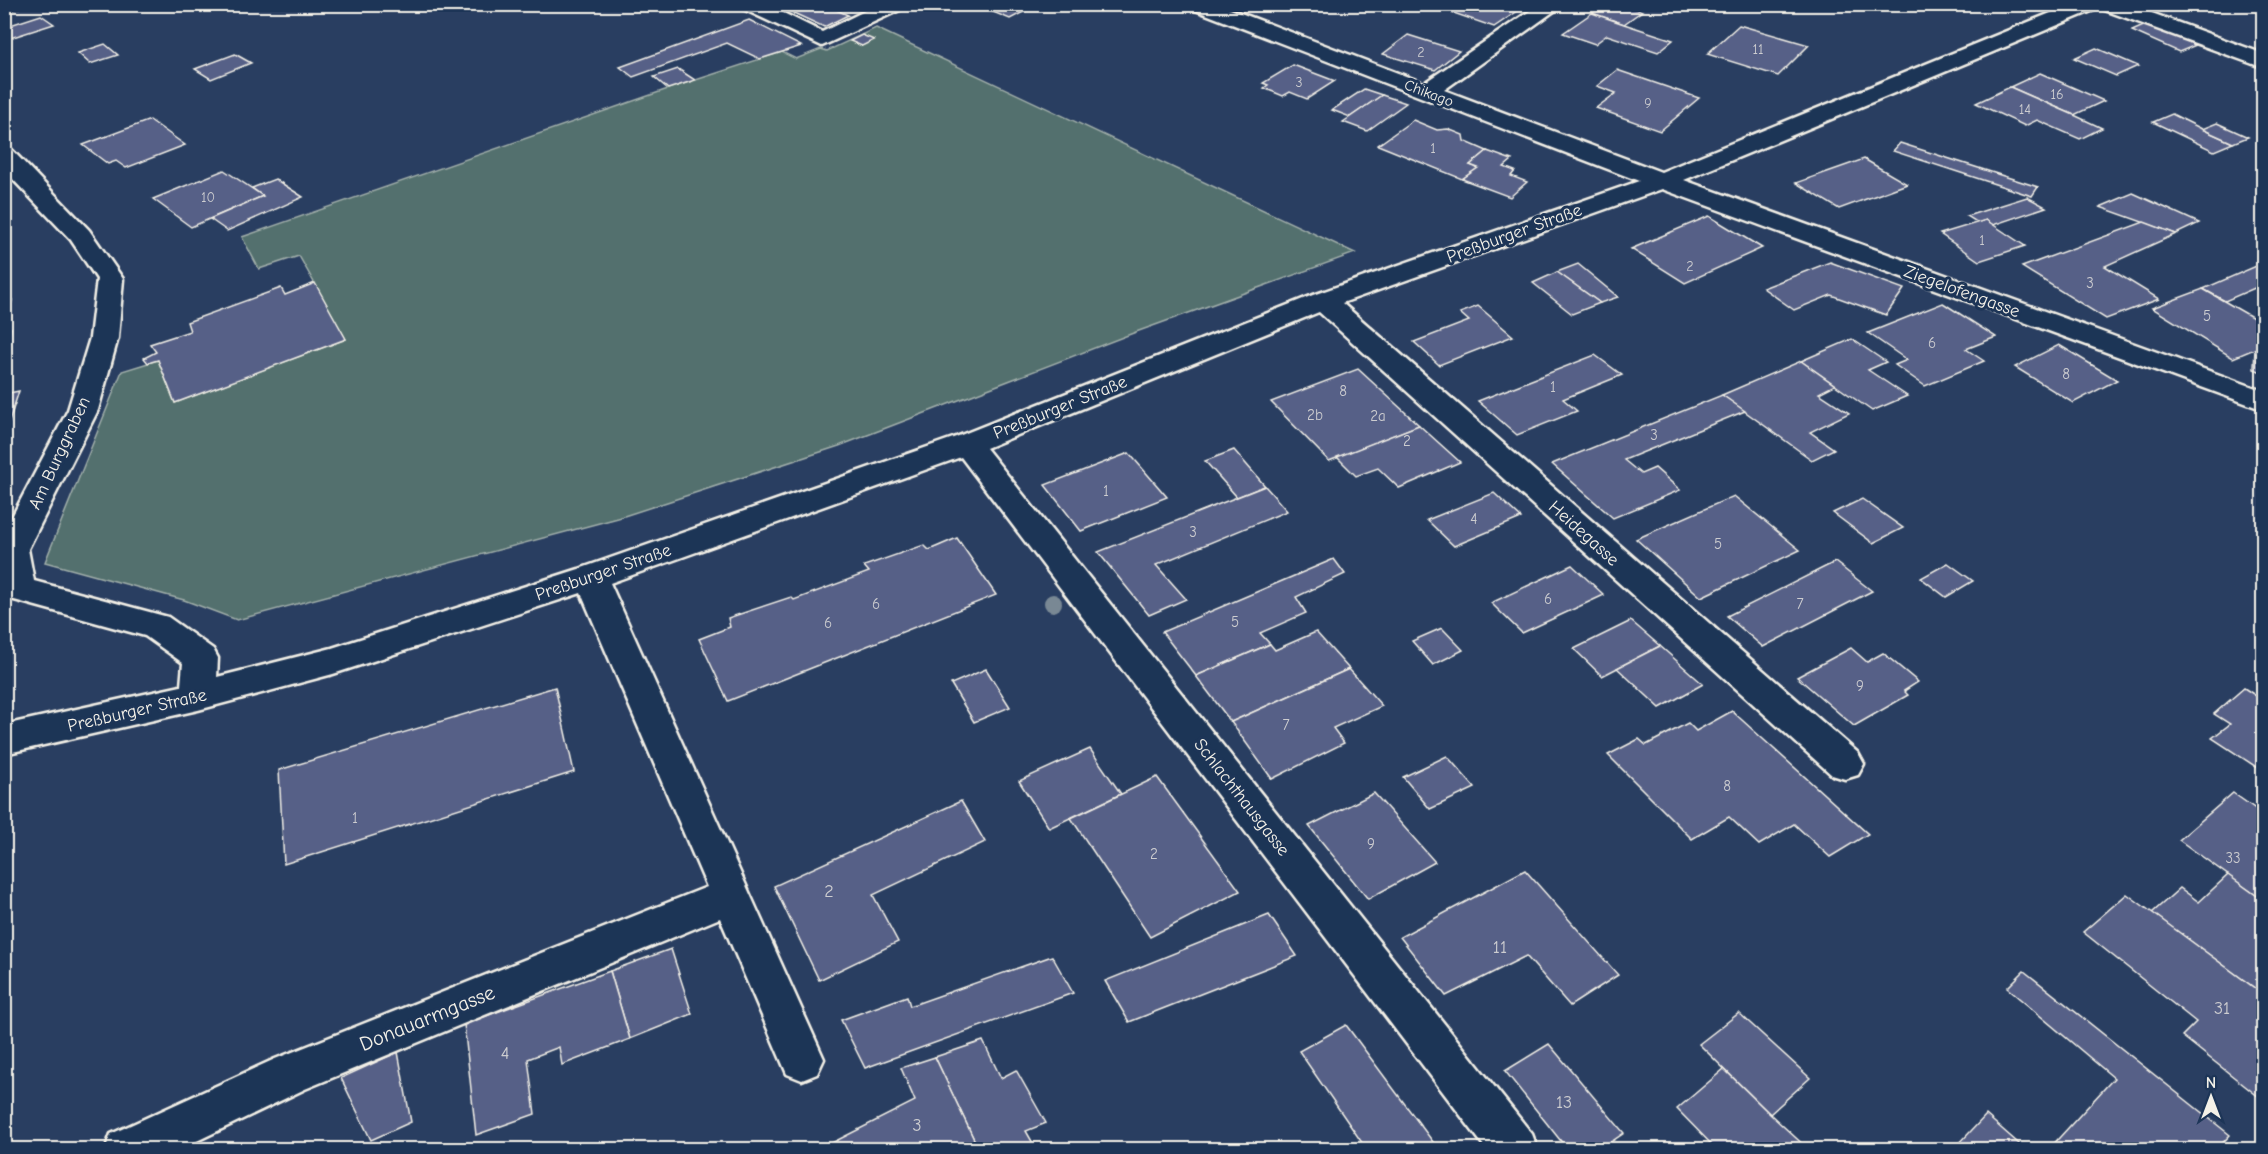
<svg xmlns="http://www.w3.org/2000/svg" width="2268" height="1154" viewBox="0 0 2268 1154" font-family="'Comic Neue',sans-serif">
<rect width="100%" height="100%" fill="#293e61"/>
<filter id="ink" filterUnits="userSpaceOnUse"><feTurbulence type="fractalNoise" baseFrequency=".0167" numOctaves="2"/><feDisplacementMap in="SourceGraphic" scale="12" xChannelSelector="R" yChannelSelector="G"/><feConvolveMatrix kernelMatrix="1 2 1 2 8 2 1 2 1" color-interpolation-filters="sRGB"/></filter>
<g filter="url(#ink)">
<!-- green -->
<polygon fill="#52706e" stroke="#a3b0ab" stroke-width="1.5" points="876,28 1355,253 1136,332 839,446 618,518 237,620 184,600 45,562 122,371 158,360 175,403 346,339 299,256 259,269 242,237 668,89 782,52 796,59 821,49 827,51"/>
<!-- building -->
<g fill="#576087" stroke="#f4f1e8" stroke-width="1.5">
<polygon points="4,4 28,4 28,5 4,12"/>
<polygon points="774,4 823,4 848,15 824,27"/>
<polygon points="999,4 1022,4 1031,8 1010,19 988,10"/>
<polygon points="1448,4 1528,4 1494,27 1442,9"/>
<polygon points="1605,4 1622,4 1642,11 1624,24 1592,13"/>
<polygon points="1592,13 1624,24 1673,40 1658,52 1607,35 1595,44 1563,33"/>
<polygon points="41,15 54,24 4,40 4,27"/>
<polygon points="749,20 801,46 760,59 727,43 633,77 620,67"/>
<polygon points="2148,24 2196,45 2179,52 2132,31"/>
<polygon points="1739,25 1809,45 1778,76 1707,54"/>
<polygon points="862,35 874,40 862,46 850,41"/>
<polygon points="1408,35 1459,51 1435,70 1383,54"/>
<polygon points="105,44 118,55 90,64 78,53"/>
<polygon points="2096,48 2138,66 2116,76 2074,58"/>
<polygon points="235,54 251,63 211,79 195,69"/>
<polygon points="1293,65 1335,81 1307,99 1290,92 1283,96 1264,88 1268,85 1263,83"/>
<polygon points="678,69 695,80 668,89 654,77"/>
<polygon points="1617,70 1699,98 1660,131 1596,108 1616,93 1597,86"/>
<polygon points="2040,73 2104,101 2074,115 2010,87"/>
<polygon points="2010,87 2074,115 2102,128 2080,139 2037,120 2025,126 1976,103"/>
<polygon points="1364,89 1382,95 1350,117 1332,110"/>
<polygon points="1382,95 1406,103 1367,131 1343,122"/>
<polygon points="2172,114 2202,129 2233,143 2214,151 2153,122"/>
<polygon points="150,120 185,145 126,168 116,161 108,164 83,145"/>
<polygon points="1413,120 1437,130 1448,129 1463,135 1464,141 1487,151 1470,165 1478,168 1462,179 1378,145"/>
<polygon points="2217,123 2248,137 2233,143 2202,129"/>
<polygon points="1900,143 2038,187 2032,196 1893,151"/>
<polygon points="1487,151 1512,160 1504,167 1515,171 1511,176 1527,182 1510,197 1462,179 1478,168 1470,165"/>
<polygon points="1864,159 1907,184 1839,209 1796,183"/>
<polygon points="224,170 263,196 191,227 153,199"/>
<polygon points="275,179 303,197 227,231 210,219 263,196 252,188"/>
<polygon points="2133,193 2199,223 2176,234 2100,207"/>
<polygon points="2027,197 2046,207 1993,225 1986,220 1978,223 1967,216"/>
<polygon points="1709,216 1762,248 1685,283 1631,249"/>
<polygon points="1986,220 2025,246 1979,261 1940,234"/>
<polygon points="2144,222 2176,234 2105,266 2159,299 2106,319 2022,267"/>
<polygon points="1830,262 1904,289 1886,315 1831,295 1794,310 1763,288"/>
<polygon points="1578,264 1618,297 1600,303 1557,272"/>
<polygon points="2261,264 2264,265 2264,284 2225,301 2203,289"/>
<polygon points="1557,272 1600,303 1572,314 1533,283"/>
<polygon points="315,283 346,339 175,403 158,360 148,363 144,358 156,352 150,344 190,331 187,322 281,288 285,295"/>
<polygon points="2203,289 2264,324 2264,345 2233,358 2152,308"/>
<polygon points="12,300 7,325 4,326 4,302"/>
<polygon points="1943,303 1996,337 1966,349 1984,361 1925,386 1895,365 1907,360 1868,333"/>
<polygon points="1478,306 1513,336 1439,365 1414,342 1469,321 1460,313"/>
<polygon points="11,328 7,362 4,363 4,330"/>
<polygon points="1852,339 1886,362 1868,370 1907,396 1872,411 1801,361"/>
<polygon points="2059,345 2117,380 2073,403 2015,367"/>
<polygon points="2264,345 2264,373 2254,369 2255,349"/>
<polygon points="1595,355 1622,375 1563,399 1577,411 1517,435 1478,401"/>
<polygon points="1801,361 1835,385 1819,393 1849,413 1810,432 1834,449 1812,460 1722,395"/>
<polygon points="1358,369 1419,425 1329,461 1271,402"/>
<polygon points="19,391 4,437 4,394"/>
<polygon points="1722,395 1745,411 1624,460 1641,474 1655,468 1680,490 1613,518 1552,464"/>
<polygon points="1419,425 1460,462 1399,488 1378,468 1356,476 1337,457"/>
<polygon points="1234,450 1265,486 1237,497 1205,461"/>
<polygon points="1129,453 1167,497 1081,531 1045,485"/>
<polygon points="1265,486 1287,511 1156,565 1186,599 1149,615 1098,552"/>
<polygon points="1494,493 1521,518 1454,546 1427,520"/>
<polygon points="1734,496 1800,550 1701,597 1636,539"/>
<polygon points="1862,499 1903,528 1873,543 1833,513"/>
<polygon points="957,538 996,595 728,701 699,639 730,627 728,618 791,597 794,600 869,572 864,566 924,545 929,550"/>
<polygon points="1334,559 1345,574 1296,597 1306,613 1260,633 1270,644 1196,676 1162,632"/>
<polygon points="1835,562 1872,591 1763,647 1727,616"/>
<polygon points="1948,563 1973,581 1946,597 1921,578"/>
<polygon points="1572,565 1604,595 1522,633 1491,603"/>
<polygon points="1631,621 1660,646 1602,676 1574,649"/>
<polygon points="1442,628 1463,650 1433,665 1412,641"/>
<polygon points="1316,632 1349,669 1231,722 1196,676 1270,644 1275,650"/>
<polygon points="1660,646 1703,684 1660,708 1617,668"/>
<polygon points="1851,648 1867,662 1883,653 1918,682 1904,691 1908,695 1854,726 1797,677"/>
<polygon points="986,669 1010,707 974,722 951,684"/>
<polygon points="1349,669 1382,706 1333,728 1344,743 1272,779 1231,722"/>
<polygon points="555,687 574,772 284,864 279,770"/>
<polygon points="2244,688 2264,701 2264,772 2212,738 2230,724 2214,714"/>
<polygon points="1732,711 1868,834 1830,857 1794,824 1759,845 1729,817 1692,839 1608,755 1639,739 1646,745 1688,723 1696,731"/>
<polygon points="1090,749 1121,794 1049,828 1019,781"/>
<polygon points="1447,756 1475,788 1430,809 1403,777"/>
<polygon points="1157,777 1240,891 1150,937 1071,818"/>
<polygon points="1374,793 1435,862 1368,899 1309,826"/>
<polygon points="2233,793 2264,815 2264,901 2179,840"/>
<polygon points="961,801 985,842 873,895 898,942 819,980 774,886"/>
<polygon points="1525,870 1618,975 1570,1006 1526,956 1446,996 1400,937"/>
<polygon points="2228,875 2264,901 2264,995 2152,913 2180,888 2199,902"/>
<polygon points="2127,894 2264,995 2264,1101 2182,1036 2196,1022 2083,932"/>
<polygon points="1269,915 1297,956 1129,1022 1105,981"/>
<polygon points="671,949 692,1014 630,1039 610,971"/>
<polygon points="1052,956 1073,993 865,1068 841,1020 907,996 910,1006"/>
<polygon points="610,971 630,1039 562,1065 559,1047 528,1059 535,1114 476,1135 464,1024"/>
<polygon points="2024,971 2230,1135 2216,1150 2048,1150 2114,1078 2007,988"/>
<polygon points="1739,1013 1810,1078 1770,1114 1699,1044"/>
<polygon points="1346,1025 1439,1150 1367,1150 1299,1051"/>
<polygon points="983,1041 1001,1078 1016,1070 1046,1123 1026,1131 1037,1150 979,1150 935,1057"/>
<polygon points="1549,1044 1624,1133 1599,1150 1568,1150 1505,1071"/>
<polygon points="398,1052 411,1122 371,1140 341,1078"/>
<polygon points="935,1057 979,1150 818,1150 915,1101 901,1068"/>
<polygon points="1724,1069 1770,1114 1808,1149 1717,1150 1677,1109"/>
<polygon points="1986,1115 2026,1150 1958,1150 1956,1147"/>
</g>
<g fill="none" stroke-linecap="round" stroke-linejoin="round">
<defs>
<g id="minor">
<polygon points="738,4 765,4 822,32 879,4 907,4 904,8 822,46 741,8"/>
<polygon points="1187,4 1217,4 1424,83 1540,4 1564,4 1444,90 1661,172 2073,4 2127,4 2264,54 2264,68 2099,8 1684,180 2264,391 2264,410 1662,189 1342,303 1858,753 1864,764 1858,775 1845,779 1832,775 1319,312 986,448 1532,1134 1538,1150 1487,1150 961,457 610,583 824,1059 817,1074 802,1080 787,1074 720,918 305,1089 178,1150 105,1150 111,1134 275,1059 707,887 581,593 333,674 198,710 4,754 4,725 181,686 183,663 145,636 7,598 4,593 4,532 68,410 90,338 97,279 71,240 4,170 4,148 12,150 89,230 123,279 118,338 98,410 28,549 34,581 168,617 213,649 218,658 217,677 332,648 579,569 956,437 1313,295 1639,181 1190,8"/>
</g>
</defs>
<!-- minor casing -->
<use href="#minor" stroke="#f4f1e8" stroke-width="5"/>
<!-- minor -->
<use href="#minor" fill="#1d3557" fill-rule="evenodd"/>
</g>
<!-- trees -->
<circle fill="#798894" cx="1053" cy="603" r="9"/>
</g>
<g text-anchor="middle" stroke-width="6" stroke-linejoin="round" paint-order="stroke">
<!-- far-number labels -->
<g font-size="14" fill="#cdcdd0">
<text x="1758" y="54">11</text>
<text x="1421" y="57">2</text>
<text x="1299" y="87">3</text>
<text x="2057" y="99">16</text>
<text x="1648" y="108">9</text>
<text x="2025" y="114">14</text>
<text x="1433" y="153">1</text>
<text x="208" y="202">10</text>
<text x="1982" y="245">1</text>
<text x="1690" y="271">2</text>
</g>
<!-- far-street labels -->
<g font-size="15" fill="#f4f1e8" stroke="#1d3557">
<text transform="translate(1429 93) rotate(21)" y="5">Chikago</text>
</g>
<!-- number labels -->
<g font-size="15" fill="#cdcdd0">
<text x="2090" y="288">3</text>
<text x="2207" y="321">5</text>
<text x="1932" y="348">6</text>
<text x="2066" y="379">8</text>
<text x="1553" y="392">1</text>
<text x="1343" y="396">8</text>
<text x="1315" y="420">2b</text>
<text x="1378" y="421">2a</text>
<text x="1654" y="440">3</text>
<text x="1407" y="446">2</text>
<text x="1106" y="496">1</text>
<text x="1474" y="524">4</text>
<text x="1193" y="537">3</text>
<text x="1718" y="549">5</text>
<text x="1548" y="604">6</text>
<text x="876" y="609">6</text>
<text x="1800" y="609">7</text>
<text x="1235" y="627">5</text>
<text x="828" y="628">6</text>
<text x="1860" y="691">9</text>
<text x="1286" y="730">7</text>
<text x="1727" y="791">8</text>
<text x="355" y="823">1</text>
<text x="1371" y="849">9</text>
<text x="1154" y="859">2</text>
<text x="2233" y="863">33</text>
</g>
<!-- street labels -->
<g font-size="18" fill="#f4f1e8" stroke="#1d3557">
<text transform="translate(1514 233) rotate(-20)" y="6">Preßburger Straße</text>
<text transform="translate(1962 291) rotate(20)" y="6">Ziegelofengasse</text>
<text transform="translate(1060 407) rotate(-22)" y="6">Preßburger Straße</text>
<text transform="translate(59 453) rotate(-65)" y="6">Am Burggraben</text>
<text transform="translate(1584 533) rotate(42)" y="6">Heidegasse</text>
<text transform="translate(603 572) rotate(-19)" y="6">Preßburger Straße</text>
<text transform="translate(137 710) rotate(-13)" y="6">Preßburger Straße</text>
<text transform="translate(1242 797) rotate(52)" y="6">Schlachthausgasse</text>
</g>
<!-- near-number labels -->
<g font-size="18" fill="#cdcdd0">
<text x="829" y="897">2</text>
<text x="1500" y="953">11</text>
<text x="2222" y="1014">31</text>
<text x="505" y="1059">4</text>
<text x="1564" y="1108">13</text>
<text x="917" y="1131">3</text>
</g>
<!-- near-street labels -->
<g font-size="21" fill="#f4f1e8" stroke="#1d3557">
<text transform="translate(427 1018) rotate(-22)" y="7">Donauarmgasse</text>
</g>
</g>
<!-- margin -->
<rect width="2268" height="1154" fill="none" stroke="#1d3557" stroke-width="24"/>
<rect x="12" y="12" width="2244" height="1130" fill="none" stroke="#f4f1e8" stroke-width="2" filter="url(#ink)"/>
<!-- north arrow -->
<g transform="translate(2211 1097)" stroke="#1d3557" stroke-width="4.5" paint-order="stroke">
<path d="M0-4.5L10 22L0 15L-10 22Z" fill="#f4f1e8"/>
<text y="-9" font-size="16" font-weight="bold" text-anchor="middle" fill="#f4f1e8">N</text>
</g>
</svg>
